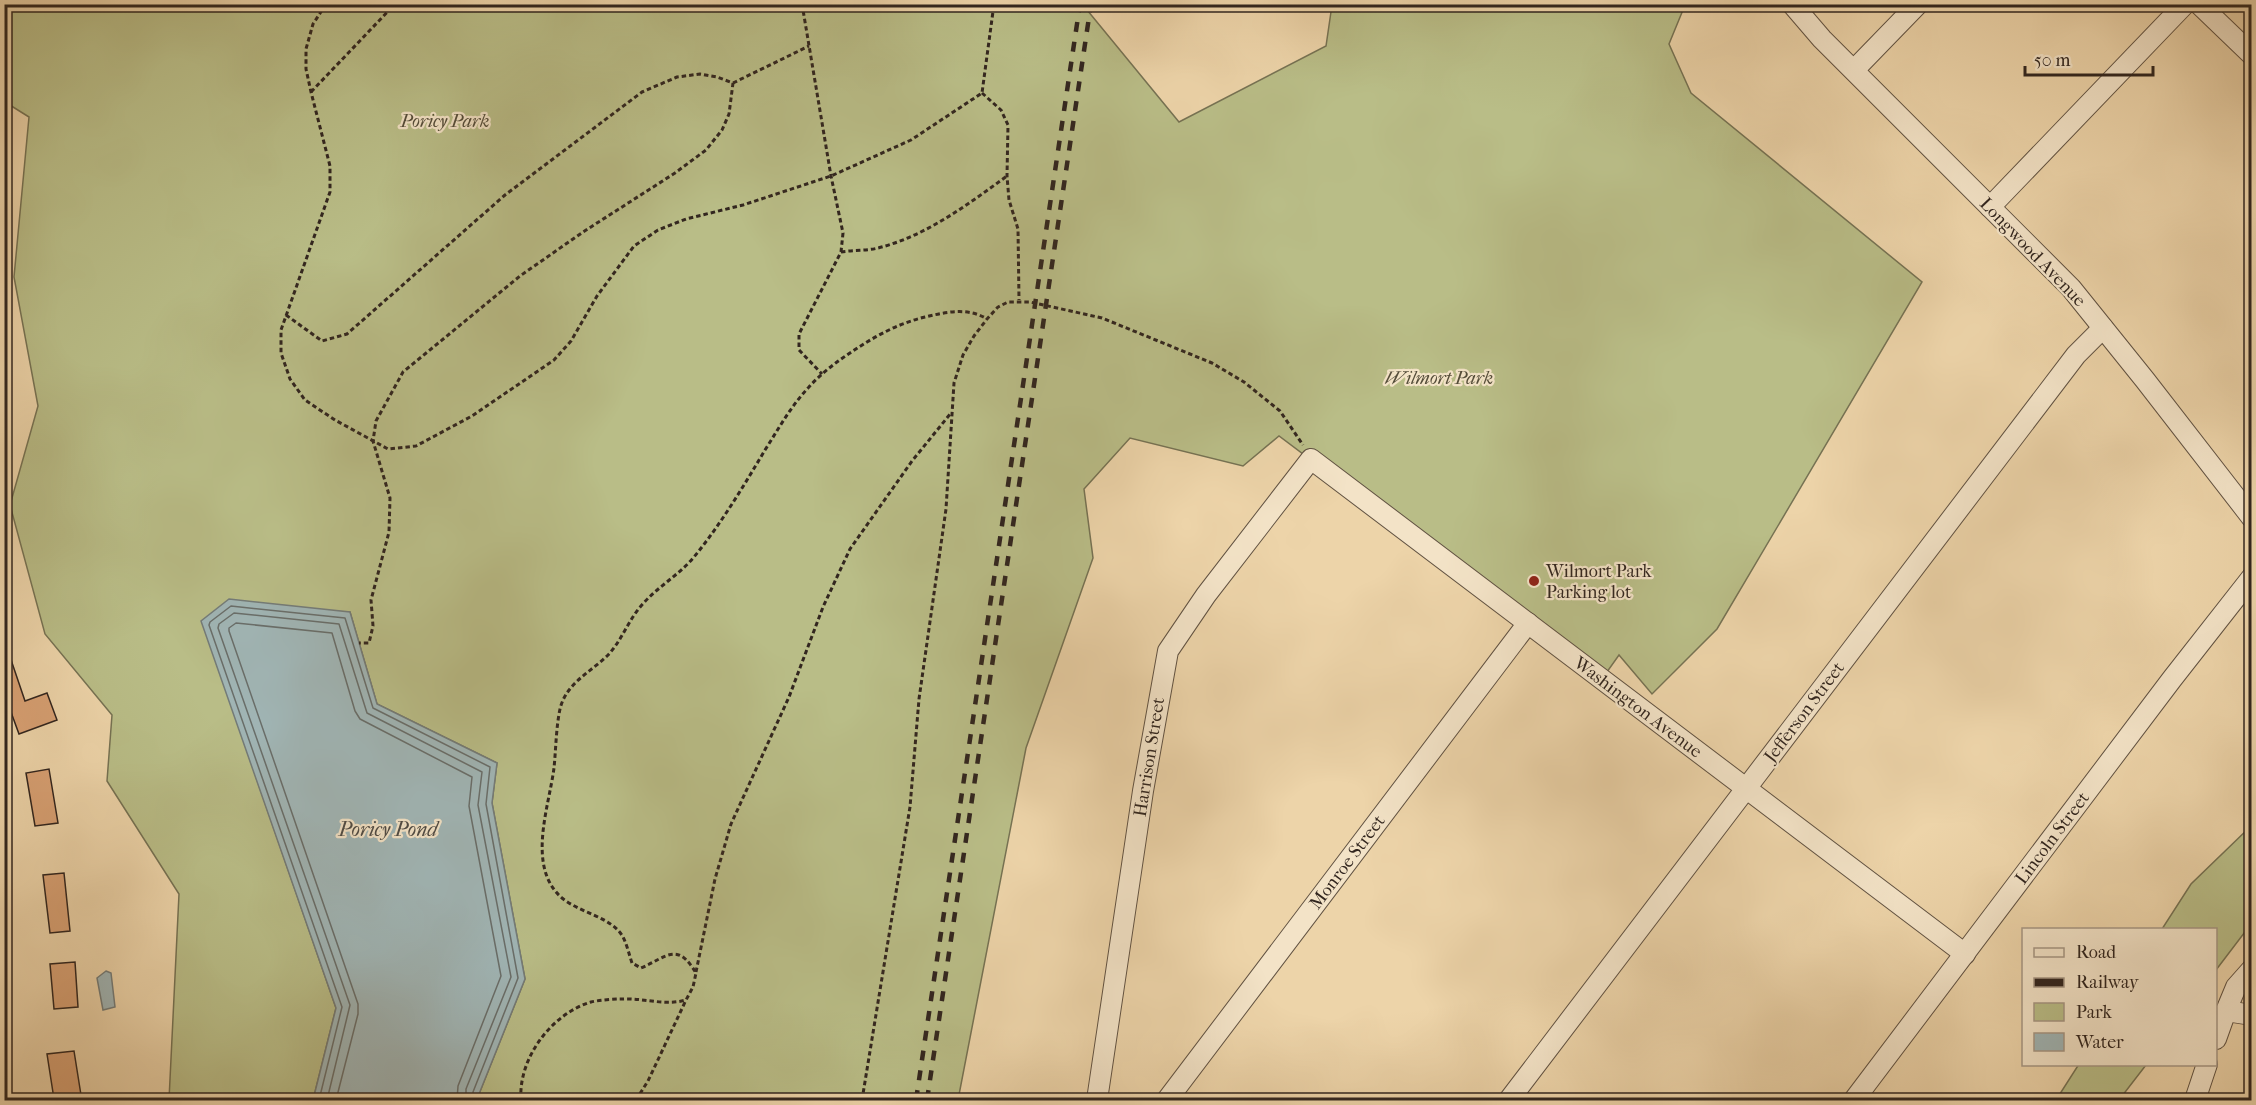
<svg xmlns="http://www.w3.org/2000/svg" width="2256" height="1105" viewBox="0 0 2256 1105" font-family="'IM FELL French Canon',serif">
<rect width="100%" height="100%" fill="#edd4a9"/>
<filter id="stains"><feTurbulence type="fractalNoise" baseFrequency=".00333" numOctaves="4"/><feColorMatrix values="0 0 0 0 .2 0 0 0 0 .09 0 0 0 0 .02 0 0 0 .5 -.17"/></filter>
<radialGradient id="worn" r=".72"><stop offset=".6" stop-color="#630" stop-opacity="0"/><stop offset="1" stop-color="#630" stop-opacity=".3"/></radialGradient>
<!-- green -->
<g fill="#b9bd87" stroke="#767253" stroke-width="1.5">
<polygon points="4,5 1083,5 1179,122 1326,46 1332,5 1685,5 1669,44 1691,93 1922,282 1717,629 1652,694 1619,655 1602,679 1279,436 1243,466 1130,438 1084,489 1093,558 1026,748 958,1100 480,1100 479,1094 525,979 492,803 497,763 377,704 350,612 202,621 336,1008 313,1100 169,1100 179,894 107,781 112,715 45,634 10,505 38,406 14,277 29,117 5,102"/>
<polygon points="2251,826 2251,924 2216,970 2216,930 2162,929 2191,884"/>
<polygon points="2079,1064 2146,1064 2146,1065 2119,1100 2056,1100"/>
</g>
<!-- water -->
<g fill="#a0b5b5" stroke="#747c79" stroke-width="1.5">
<polygon points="229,599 350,612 377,704 497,763 492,803 525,979 479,1094 480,1100 313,1100 336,1008 201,621"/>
<polygon points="106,971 111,973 115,1007 103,1010 97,978"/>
</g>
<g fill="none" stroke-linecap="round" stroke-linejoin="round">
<!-- shore -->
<g stroke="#696e6a" stroke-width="1.5">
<polyline points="319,1100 342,1007 209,625 210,622 231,606 345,618 373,708 490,767 486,804 518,978 473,1092 474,1100"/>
<polyline points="327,1100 350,1005 218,628 219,624 234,613 339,624 367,713 482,772 478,805 511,977 466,1089 466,1100"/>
<polyline points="336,1100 358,1014 358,1004 229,631 229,628 236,623 332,633 355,711 360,719 472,777 469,806 501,976 458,1086 457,1100"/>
</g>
</g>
<!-- building -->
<g fill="#d8a174" stroke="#32261f" stroke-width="1.5">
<polygon points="4,648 7,648 25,701 47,693 57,720 19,734 4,693"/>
<polygon points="49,769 58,823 35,826 26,773"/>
<polygon points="64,873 70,931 50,933 43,875"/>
<polygon points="75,962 78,1007 54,1009 50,964"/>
<polygon points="74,1051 81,1095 54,1099 47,1054"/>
</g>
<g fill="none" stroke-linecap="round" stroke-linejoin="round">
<defs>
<g id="minor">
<polyline points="1792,4 1822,39 2071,288 2145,380 2252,518"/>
<polyline points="2199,4 2252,55"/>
<polyline points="1854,70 1918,4"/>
<polyline points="1990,207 2185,4"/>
<polyline points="2226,1011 2236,987 2252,969"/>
<polyline points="2216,1039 2226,1011 2252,1015"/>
<polyline points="1097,1100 1143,791 1168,651 1206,595 1311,459 1965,954"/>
<polyline points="1167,1100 1528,623"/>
<polyline points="1509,1100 2076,355 2103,328"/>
<polyline points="1854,1100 2172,679 2252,577"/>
<polyline points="2195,1100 2207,1064"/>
</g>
</defs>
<!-- minor casing -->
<use href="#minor" stroke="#615242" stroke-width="22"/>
<!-- path -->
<g stroke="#32261f" stroke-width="3" stroke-dasharray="4.5 3" stroke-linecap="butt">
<polyline points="326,4 313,24 306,49 306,69 311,92 330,166 330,192 281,330 281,353 290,379 305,400 335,420 388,449 416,446 472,416 554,360 571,341 597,296 634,246 658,230 686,219 743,205 831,176 911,140 982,93 994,4"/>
<polyline points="802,4 831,176 843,233 841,252 799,334 799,350 822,374"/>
<polyline points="733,83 809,46"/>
<polyline points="311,92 395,4"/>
<polyline points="982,93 1001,110 1008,125 1007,176 1009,200 1018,229 1019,300"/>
<path d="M841,252c12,-2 25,-1 37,-4 48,-12 89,-43 129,-72"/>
<polyline points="286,315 322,341 347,334 505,195 642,92 677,77 700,74 717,77 733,83 729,114 722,130 706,150 675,173 583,232 520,276 403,372 376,421 373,441 390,498 389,532 371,600 373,626 369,643 359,643"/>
<polyline points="696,972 715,879 731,824 789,697 823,607 850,549 912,461 951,413"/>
<path d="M521,1100c-3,-41 30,-86 70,-98 9,-2 22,-3 32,-3 22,-1 41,7 63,1l7,-13 3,-14c-19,-32 -29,-16 -55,-5l-9,-5c-3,-9 -5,-18 -9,-26 -11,-20 -43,-24 -61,-39 -36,-31 -13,-91 -8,-130 2,-20 2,-40 6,-59 6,-26 31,-37 48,-54 14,-15 20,-34 33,-49 16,-19 37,-30 53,-49 27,-33 49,-70 71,-107 14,-22 26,-44 44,-63 16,-18 37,-32 58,-45 18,-11 37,-20 58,-25 21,-5 43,-10 62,2"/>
<polyline points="636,1100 648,1081 686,1000"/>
<polyline points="862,1100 910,807 919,699 946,509 954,383 963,355 974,336 987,319 998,307 1008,302 1030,302 1102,318 1212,363 1244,382 1280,411 1303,445"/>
</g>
<!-- minor -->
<use href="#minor" stroke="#f3e3c7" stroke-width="20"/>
<!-- rail -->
<g stroke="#32261f" stroke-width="4.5" stroke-dasharray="10 10" stroke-linecap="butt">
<polyline points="916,1100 1080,4"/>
<polyline points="927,1100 1091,4"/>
</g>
</g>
<!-- markers -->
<circle fill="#8f2418" stroke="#f3e3c7" stroke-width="2" cx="1534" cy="581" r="6"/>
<g text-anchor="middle" stroke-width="4.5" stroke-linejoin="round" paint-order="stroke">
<!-- park labels -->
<g font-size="18" font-style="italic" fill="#544c39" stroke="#f3e3c7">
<text x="445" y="127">Poricy Park</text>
<text x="1439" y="384">Wilmort Park</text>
</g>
<!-- street labels -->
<g font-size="18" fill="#32261f" stroke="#f3e3c7">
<text transform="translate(2033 252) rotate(46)" y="6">Longwood Avenue</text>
<text transform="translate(1638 707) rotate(37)" y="6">Washington Avenue</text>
<text transform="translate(1804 712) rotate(-53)" y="6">Jefferson Street</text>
<text transform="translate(1149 757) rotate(-81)" y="6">Harrison Street</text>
<text transform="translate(2052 838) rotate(-53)" y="6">Lincoln Street</text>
<text transform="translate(1347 862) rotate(-53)" y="6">Monroe Street</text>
</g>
<!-- poi labels -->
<g font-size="18" fill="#32261f" stroke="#f3e3c7" text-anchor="start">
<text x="1546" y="577">Wilmort Park<tspan x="1546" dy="21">Parking lot</tspan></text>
</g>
<!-- water labels -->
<g font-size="20" font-style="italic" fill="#4e4a44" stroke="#f3e3c7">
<text x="388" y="836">Poricy Pond</text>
</g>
</g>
<!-- margin -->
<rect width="2256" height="1105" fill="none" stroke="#edd4a9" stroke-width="24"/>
<rect x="6" y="6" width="2244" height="1093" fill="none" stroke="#32261f" stroke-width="3"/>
<rect x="12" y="12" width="2232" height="1081" fill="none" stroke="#32261f" stroke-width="1.5"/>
<!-- legend -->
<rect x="2022" y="928" width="195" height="138" fill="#f3e3c7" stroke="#a69784" stroke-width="1.5"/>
<rect x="2034" y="948" width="30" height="9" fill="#f3e3c7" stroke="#a69784" stroke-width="1.5"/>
<text x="2076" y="958" font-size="18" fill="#32261f">Road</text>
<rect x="2034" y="978" width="30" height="9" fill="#32261f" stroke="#a69784" stroke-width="1.5"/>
<text x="2076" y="988" font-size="18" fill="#32261f">Railway</text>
<rect x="2034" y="1003" width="30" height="18" fill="#b9bd87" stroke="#a69784" stroke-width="1.5"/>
<text x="2076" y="1018" font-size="18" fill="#32261f">Park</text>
<rect x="2034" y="1033" width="30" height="18" fill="#a0b5b5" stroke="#a69784" stroke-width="1.5"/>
<text x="2076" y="1048" font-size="18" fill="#32261f">Water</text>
<!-- scale -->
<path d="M2025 66v9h128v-9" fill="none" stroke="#32261f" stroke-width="3"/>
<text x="2034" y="66" font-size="18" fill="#32261f" stroke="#f3e3c7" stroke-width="4.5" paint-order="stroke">50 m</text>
<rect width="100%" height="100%" filter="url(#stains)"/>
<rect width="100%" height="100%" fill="url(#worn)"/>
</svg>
